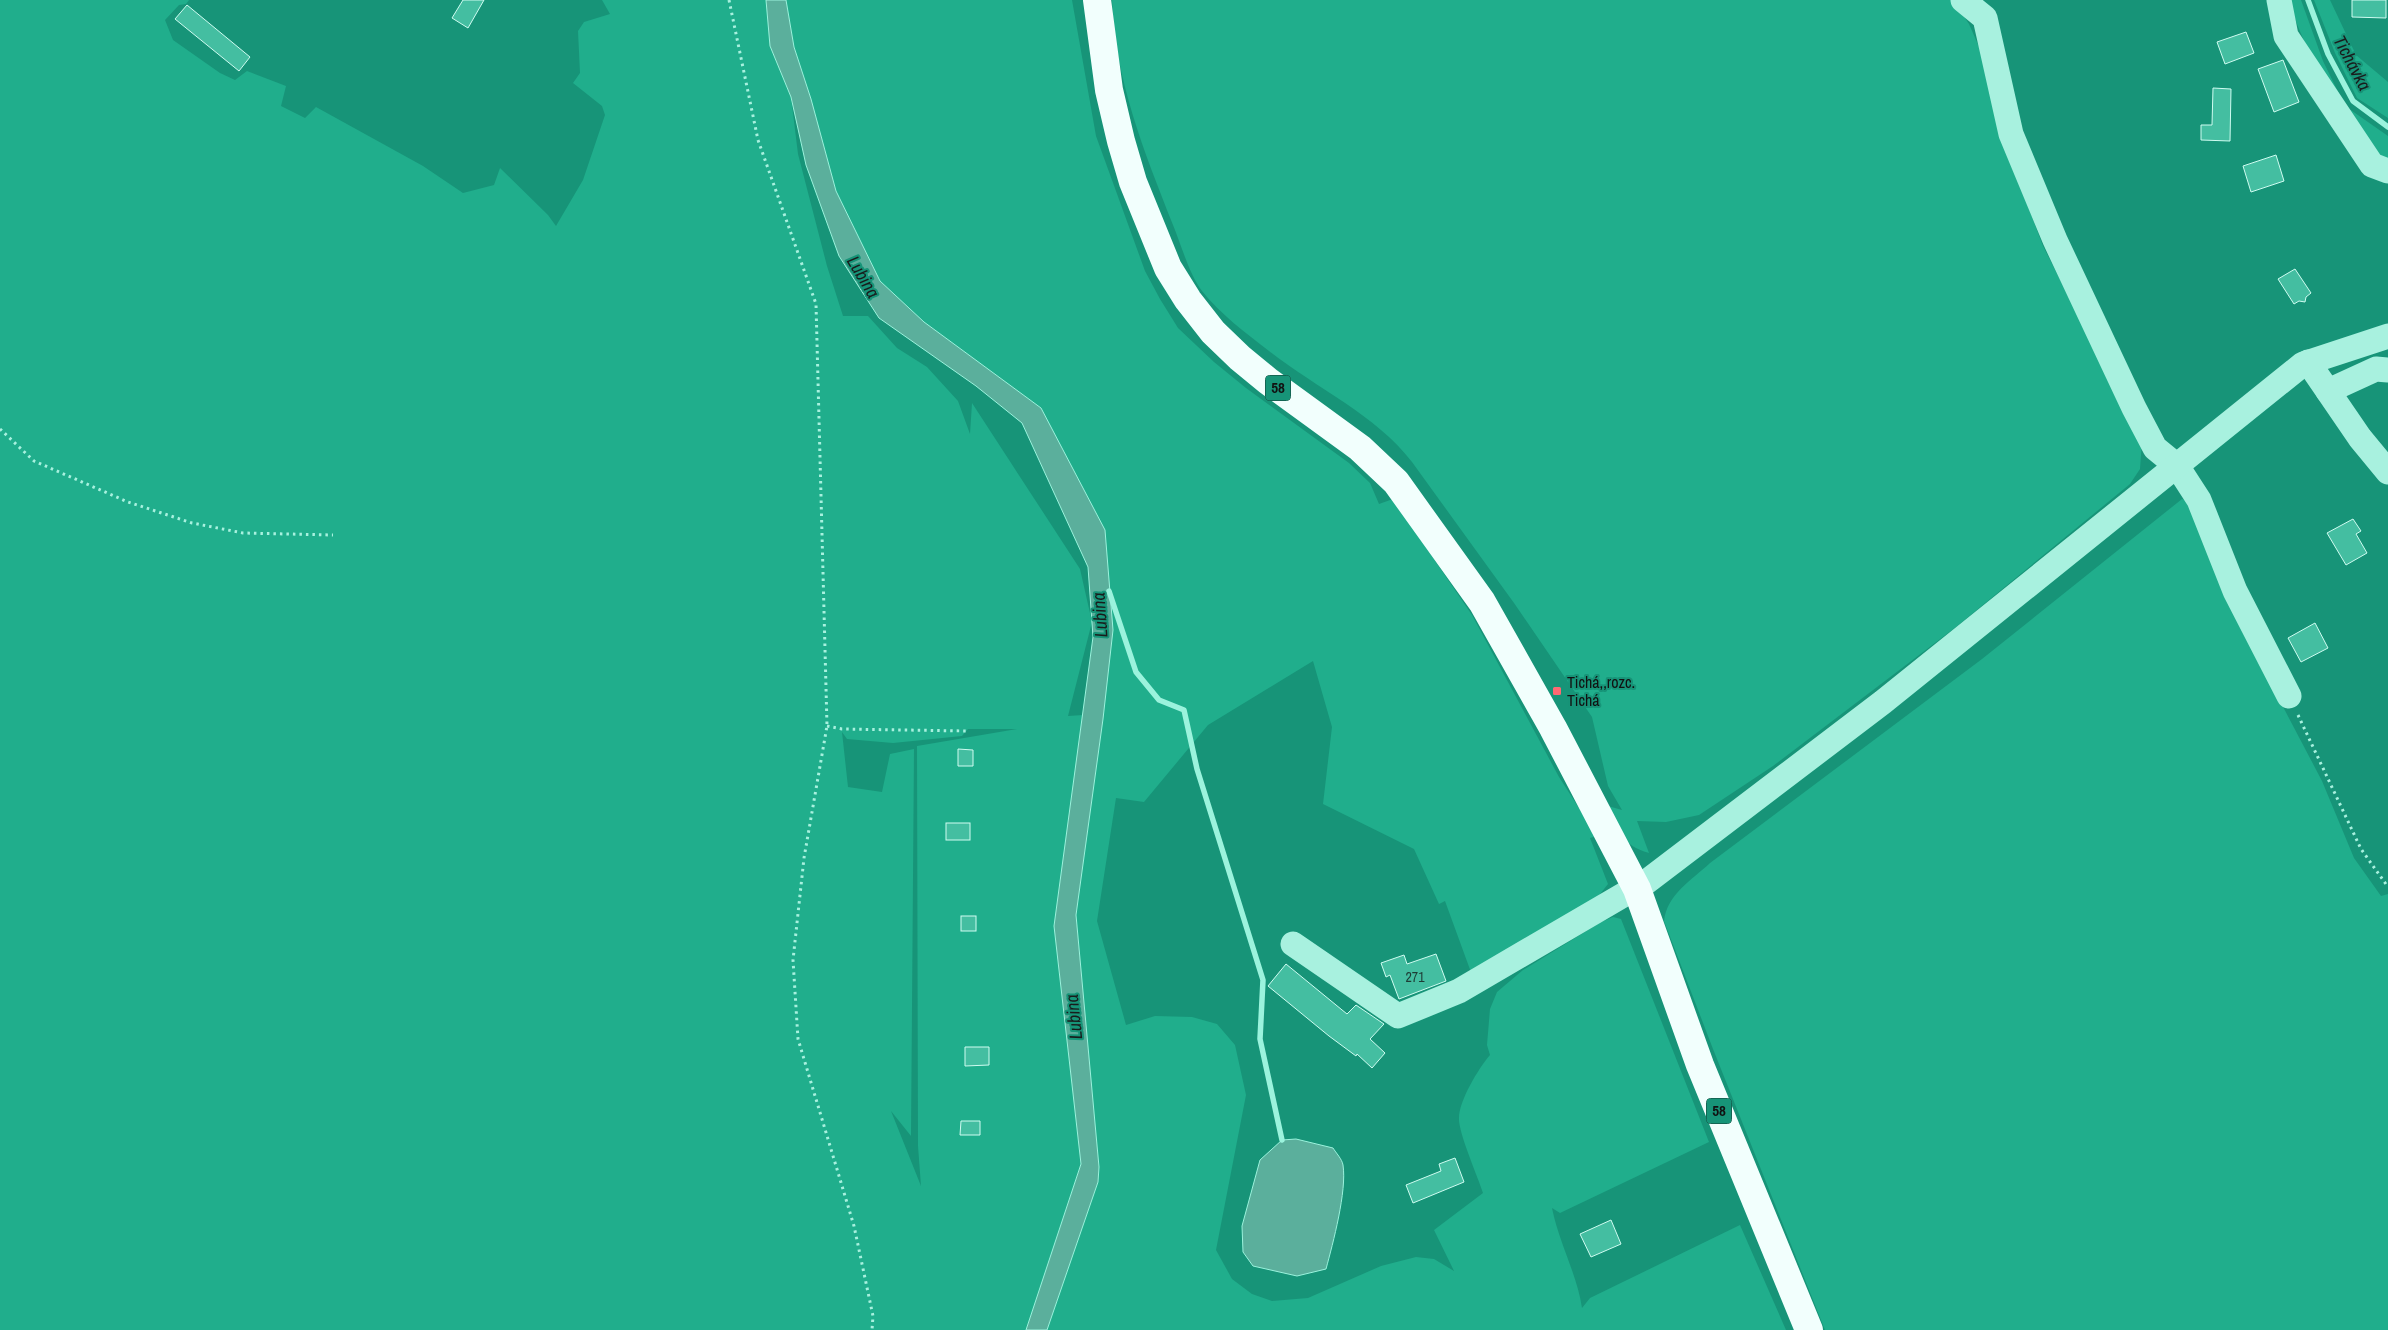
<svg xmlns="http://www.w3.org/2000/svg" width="2388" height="1330" viewBox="0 0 2388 1330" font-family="'Archivo Narrow',sans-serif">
<rect width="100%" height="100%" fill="#179478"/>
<!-- green -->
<g fill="#20ae8c" fill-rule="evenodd">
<path d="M0,0h189l-3,4 -7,1 -14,15 8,20 47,33 15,7 12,-9 39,15 -5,20 24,12 11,-11 107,59 40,27 31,-8 6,-17 48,47 8,11 27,-46 22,-65 -3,-9 -29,-23 7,-10 -2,-42 6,-9 26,-8 -8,-14h164l4,46 21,51 7,57 29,112 16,50h25l29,32 30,19 31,34 12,33 2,-31 108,166 12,53 -24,94 15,-1 -29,211 27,238 -55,166h-1026zM968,729h49l-100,17 1,400 3,40 -30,-75 20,25 3,-387 -24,5 -8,38 -34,-5 -6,-55 5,7 46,4 69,-7z"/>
<path d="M786,0h286l24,136 49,135 15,28 18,29 36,34 32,26 103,75 21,20 9,21 14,-5 79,116 87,162 38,59 -7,2 18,46 -11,14 -125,77 -27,-74 -6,3 -25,-55 -91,-45 9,-77 -19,-66 -105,64 -64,77 -28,-4 -19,123 29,104 29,-9 37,1 25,7 18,21 11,50 -30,155 16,29 20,15 20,7 36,-3 73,-32 35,-9 18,2 20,12 -20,-41 49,-37c-5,-16 -25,-61 -24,-75 0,-17 19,-49 31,-63l-3,-10 3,-36 7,-17 26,-22 78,-48 12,-5 8,2 88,223 -149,71 -8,-5c7,35 25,66 30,100l8,-10 150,-73 46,105h-739l51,-148 1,-15 -23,-252 27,-196 10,-89 -72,-222 -117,-86 -44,-41 -44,-90 -25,-92 -17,-52z"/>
<path d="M1112,0h841l16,24 11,25 30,110 33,87 99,196 -2,27 -10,15 -174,143 -183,139 -74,49 -33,7 -29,-1 12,32c-27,-8 -31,-21 -41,-47l14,4 -14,-24 -16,-69 -78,-114 -102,-141c-36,-47 -96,-74 -143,-111 -23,-18 -49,-37 -67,-60 -13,-17 -21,-47 -29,-66 -29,-74 -58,-145 -61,-225z"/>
<path d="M2289,0h12l22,61 22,45 43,30v24l-13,-7c-35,-50 -69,-93 -86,-153z"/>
<polygon points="2314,0 2330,0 2356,55 2388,82 2388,118 2357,98 2335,53"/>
<path d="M2182,499l5,2 43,105 92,175 32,77 27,38 7,-2v436h-563l-112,-281 -49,-128c3,-27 28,-41 46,-58l272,-204z"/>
</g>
<!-- water -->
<g fill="#5baf9c" stroke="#9bf3dd">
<polygon points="766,0 786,0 794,47 811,99 836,191 880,281 924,322 1041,408 1105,530 1113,630 1103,719 1076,915 1099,1167 1098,1182 1047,1330 1026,1330 1081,1164 1054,926 1093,637 1088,567 1022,423 976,386 879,318 839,256 806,165 791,97 770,46"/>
<path d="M1296,1139l37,9c3,5 9,11 10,17 4,26 -10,78 -17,104l-29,7 -44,-10 -10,-14 -1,-26 18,-66 22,-20z"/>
</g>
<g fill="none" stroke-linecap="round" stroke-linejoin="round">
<!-- stream -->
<g stroke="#9bf3dd" stroke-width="5.5">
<polyline points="2308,0 2328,54 2353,101 2388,127"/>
<polyline points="1109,591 1136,672 1159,700 1184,710 1197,769 1263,980 1260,1039 1282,1140"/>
</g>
</g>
<!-- building -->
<g fill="#44bea1" stroke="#cffcf1">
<polygon points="463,0 484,0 468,28 452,18"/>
<polygon points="2352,0 2386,0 2386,18 2352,17"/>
<polygon points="187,5 250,57 239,71 175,19"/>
<polygon points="2246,32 2254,53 2225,64 2217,42"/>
<polygon points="2283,60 2299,102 2274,112 2258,69"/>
<polygon points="2213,88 2231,89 2230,141 2201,140 2201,125 2212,125"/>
<polygon points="2276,155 2284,181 2251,192 2243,166"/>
<polygon points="2295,269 2311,293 2306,297 2305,302 2299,301 2294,304 2278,279"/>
<polygon points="2353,519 2361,531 2356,534 2367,553 2346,565 2327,533"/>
<polygon points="2315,623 2328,648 2301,662 2288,638"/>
<polygon points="958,749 973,750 973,766 958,766"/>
<rect x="946" y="823" width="24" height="17"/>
<rect x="961" y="916" width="15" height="15"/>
<polygon points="1436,954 1446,981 1399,999 1390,975 1386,977 1381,963 1404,955 1407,964"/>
<polygon points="1286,964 1347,1014 1356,1005 1384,1024 1370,1039 1385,1053 1372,1068 1357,1054 1356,1056 1329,1036 1268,986"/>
<polygon points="965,1047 989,1047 989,1065 965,1066"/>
<polygon points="961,1121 980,1121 980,1135 960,1135"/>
<polygon points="1455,1158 1464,1182 1413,1203 1406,1185 1441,1171 1439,1164"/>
<polygon points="1611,1220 1621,1244 1591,1257 1580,1234"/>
</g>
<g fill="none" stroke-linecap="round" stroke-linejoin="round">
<!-- path -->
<g stroke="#a8f1df" stroke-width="3" stroke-dasharray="2.5 4" stroke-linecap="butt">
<polyline points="729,0 758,140 816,304 827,726 804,858 793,960 798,1039 854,1226 873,1316 872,1330"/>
<polyline points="0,429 34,461 128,502 192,523 243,533 333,535"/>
<polyline points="2298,715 2361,849 2388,887"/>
<polyline points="827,726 842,729 967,731"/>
</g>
<!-- minor -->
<g stroke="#a8f1df" stroke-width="25">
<polyline points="1963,0 1985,18 2011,134 2055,240 2134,408 2155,448 2177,466 2199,500 2235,591 2289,696"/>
<polyline points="2279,0 2286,36 2372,165 2388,171"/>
<polyline points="2308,362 2360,438 2388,472"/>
<polyline points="2328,391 2376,369 2388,370"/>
<polyline points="1293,944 1398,1016 1459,991 1625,894 1637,889 1883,702 2303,364 2388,336"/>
</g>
<!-- major -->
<polyline stroke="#f2fffd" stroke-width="28" points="1097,0 1109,90 1121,141 1133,182 1168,268 1188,300 1213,332 1240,358 1268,381 1360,448 1396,482 1482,602 1553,728 1637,889 1700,1065 1809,1330"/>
</g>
<!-- markers -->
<rect fill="#ff6873" stroke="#179478" stroke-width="2" x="1552" y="686" width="10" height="10" rx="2.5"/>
<g text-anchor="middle" stroke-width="4" stroke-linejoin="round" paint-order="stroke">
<!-- number labels -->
<g font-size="14" fill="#1e3c35">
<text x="1415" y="982">271</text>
</g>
<!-- shield labels -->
<g fill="#179478" stroke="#133830" stroke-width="1">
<rect x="1265.5" y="375.5" width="25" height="25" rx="4"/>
<rect x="1706.5" y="1098.5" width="25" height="25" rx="4"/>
</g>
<g font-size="15" font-weight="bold" fill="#111">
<text x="1278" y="393">58</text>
<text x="1719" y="1116">58</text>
</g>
<!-- poi labels -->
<g font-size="16" fill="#111" stroke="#179478" text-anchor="start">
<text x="1567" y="688">Tichá,,rozc.<tspan x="1567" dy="18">Tichá</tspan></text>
</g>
<!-- water labels -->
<g font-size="18" font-style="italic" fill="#191c1c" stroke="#179478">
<text transform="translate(2352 63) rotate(62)" y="6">Tichávka</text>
<text transform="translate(863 277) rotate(59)" y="6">Lubina</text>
<text transform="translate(1100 615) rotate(-94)" y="6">Lubina</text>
<text transform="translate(1074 1017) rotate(-96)" y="6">Lubina</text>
</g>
</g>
</svg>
